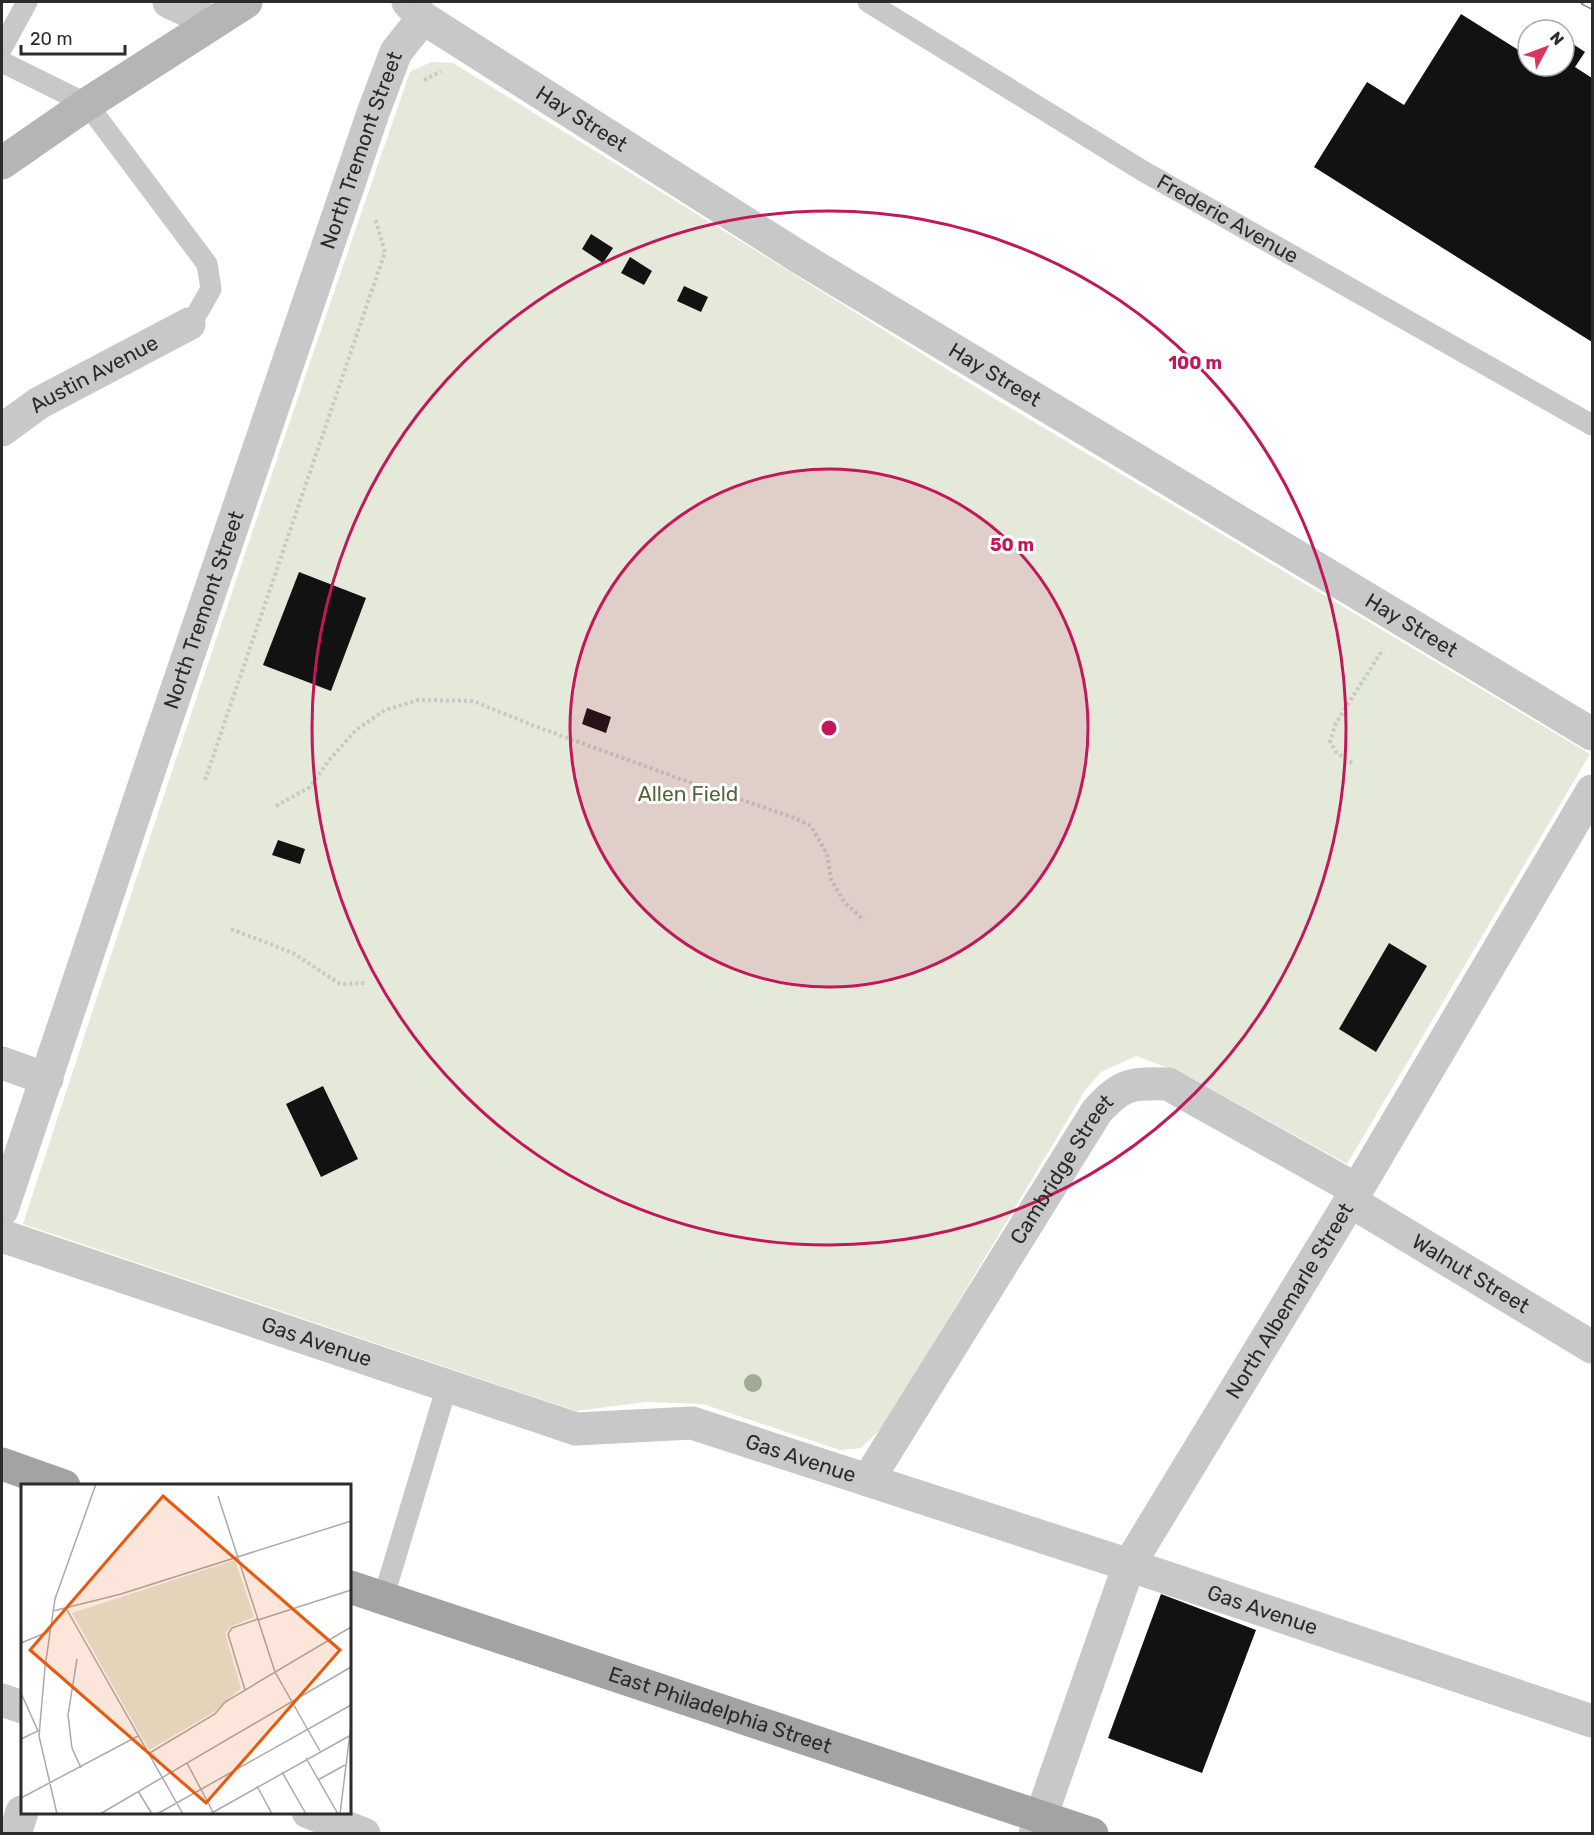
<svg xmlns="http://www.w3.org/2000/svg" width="1594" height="1835" viewBox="0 0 1594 1835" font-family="Rubik,sans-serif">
<rect width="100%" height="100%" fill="#fff"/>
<!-- green -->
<path fill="#e4e9d9" d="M431,62l22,1 529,328 608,363 -243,410 -163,-90 -48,-18 -35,16 -15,17 -202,337 -23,22 -21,2 -137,-46 -57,-2 -70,9 -553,-187c125,-385 254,-769 387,-1152z"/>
<!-- building -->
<g fill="#121212">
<polygon points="1461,14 1528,56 1528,66 1564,66 1564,38 1585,52 1575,67 1592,78 1592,342 1314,167 1367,82 1404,105"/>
<polygon points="591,234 613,248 603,263 582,249"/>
<polygon points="630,257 652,271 644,285 621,273"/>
<polygon points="684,286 708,297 701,312 677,301"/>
<polygon points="299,572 366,598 331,691 263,665"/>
<polygon points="587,708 611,717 606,733 582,724"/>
<polygon points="278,840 305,849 300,864 272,855"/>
<polygon points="1389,943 1427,966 1376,1052 1339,1029"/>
<polygon points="323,1086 358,1159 321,1177 286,1104"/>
<polygon points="1161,1594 1256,1630 1202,1773 1108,1738"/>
</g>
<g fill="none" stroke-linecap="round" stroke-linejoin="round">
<!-- path -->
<g stroke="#c8c8c8" stroke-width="4" stroke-dasharray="3 3" stroke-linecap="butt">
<polyline points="424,80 441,71"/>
<polyline points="1352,763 1336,752 1330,741 1336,723 1383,649"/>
<polyline points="205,780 385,252 375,218"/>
<polyline points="276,806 310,787 330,759 356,730 385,710 418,700 473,701 532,725 686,781 792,817 811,826 827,854 831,879 844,902 864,920"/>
<polyline points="231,929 293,953 340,984 367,983"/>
</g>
<!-- service -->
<g stroke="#c8c8c8" stroke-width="21">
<path id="s1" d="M868,2l275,169 449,254"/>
<polyline points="2,48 27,2"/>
<polyline points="2,62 87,104 207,264 211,289 198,312 189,324"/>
<polyline points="383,1599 447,1386"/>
</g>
<!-- minor -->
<g stroke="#c8c8c8" stroke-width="33">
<polyline points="169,2 212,22"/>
<path id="s2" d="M408,2l15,16 376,239 793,477"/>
<path id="s3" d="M2,430l37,-27 150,-79"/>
<polyline points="2,1063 47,1079"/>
<path id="s4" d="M1350,1201l242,146"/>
<path id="s5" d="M2,1210l150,-448 221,-649 23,-61 27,-34"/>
<path id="s6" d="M2,1236l574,193 116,-6 437,142 463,156"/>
<path id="s7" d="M868,1480l229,-369c26,-28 34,-28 71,-27l189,106"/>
<polyline points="2,1700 22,1707"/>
<polyline points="308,1812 364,1834"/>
<polyline points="15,1834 22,1812"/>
<path id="s8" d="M1035,1834l94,-269 228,-375 235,-399"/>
</g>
<!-- secondary -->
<polyline stroke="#b5b5b5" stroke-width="33" points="2,163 87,104 246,2"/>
<!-- primary -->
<g stroke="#a3a3a3" stroke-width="33">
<polyline points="2,1464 64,1486"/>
<path id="s9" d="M350,1587l742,247"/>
</g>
<defs>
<polyline id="rail" points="1584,2 1592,6"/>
</defs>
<!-- rail casing -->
<use href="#rail" stroke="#808080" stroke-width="7"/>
<!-- rail -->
<use href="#rail" stroke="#fff" stroke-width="4.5" stroke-dasharray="14" stroke-linecap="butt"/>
</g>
<!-- trees -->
<circle fill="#a1aa94" cx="753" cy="1383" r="9"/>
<!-- distance rings -->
<circle cx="829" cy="728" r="259" fill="#c2185b" fill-opacity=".12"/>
<g fill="none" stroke="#c2185b" stroke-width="3">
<circle cx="829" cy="728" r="259"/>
<circle cx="829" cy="728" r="517"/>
</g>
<g text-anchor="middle" stroke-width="6" stroke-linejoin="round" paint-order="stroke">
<!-- street labels -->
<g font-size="21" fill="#2b2b2b" stroke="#fff">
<text dy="7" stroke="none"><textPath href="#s2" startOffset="210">Hay Street</textPath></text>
<text dy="7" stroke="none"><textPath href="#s5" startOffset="1119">North Tremont Street</textPath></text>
<text dy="7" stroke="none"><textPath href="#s1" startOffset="420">Frederic Avenue</textPath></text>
<text dy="7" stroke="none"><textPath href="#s2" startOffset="696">Hay Street</textPath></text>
<text dy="7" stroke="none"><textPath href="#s3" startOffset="108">Austin Avenue</textPath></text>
<text dy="7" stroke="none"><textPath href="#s5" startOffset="633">North Tremont Street</textPath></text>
<text dy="7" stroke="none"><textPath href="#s2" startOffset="1182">Hay Street</textPath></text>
<text dy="7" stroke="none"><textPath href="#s7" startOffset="366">Cambridge Street</textPath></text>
<text dy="7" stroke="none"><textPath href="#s4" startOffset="141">Walnut Street</textPath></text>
<text dy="7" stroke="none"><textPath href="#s8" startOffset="594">North Albemarle Street</textPath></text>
<text dy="7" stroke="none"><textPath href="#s6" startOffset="332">Gas Avenue</textPath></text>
<text dy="7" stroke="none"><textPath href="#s6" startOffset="836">Gas Avenue</textPath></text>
<text dy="7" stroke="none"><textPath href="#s6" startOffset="1322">Gas Avenue</textPath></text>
<text dy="7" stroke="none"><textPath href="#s9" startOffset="390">East Philadelphia Street</textPath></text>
</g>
<!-- park labels -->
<g font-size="21" fill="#54643c" stroke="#fff">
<text x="688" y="801">Allen Field</text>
</g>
</g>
<!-- overview -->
<g transform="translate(21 1484)">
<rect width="330" height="330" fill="#fff"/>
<path d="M214,76l19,57 -22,9 -7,7 16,55 -27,24 -65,38 -77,-137z" fill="#e4e9d9"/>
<path fill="none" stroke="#aaa" stroke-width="1.5" d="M197,12l57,176 45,79M46,126l116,204M32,127l68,-17 230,-73M237,136l93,-30M0,159l29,-12M56,175l-9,56 4,33 9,20M224,206l-17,-56 4,-6 26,-9M0,209l17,38 -17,8M127,270l67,-40 10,-12 126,-75M285,274l32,56M166,279l27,51M261,288l24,42M297,296l27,-15M236,302l15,28M117,307l14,23M0,314l117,-62M36,330l-18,-78 6,-69 10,-68 41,-115M79,330l251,-147M136,330l194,-109M189,330l141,-79M319,330l11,-89"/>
<path fill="#e8590c" fill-opacity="0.15" stroke="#e8590c" stroke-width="3" d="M142,12l177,154 -134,153 -176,-153z"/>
<rect width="330" height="330" fill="none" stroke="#2b2b2b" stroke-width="3"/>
</g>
<circle cx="829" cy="728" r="9" fill="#c2185b" stroke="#fff" stroke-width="3"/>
<g font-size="18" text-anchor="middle" font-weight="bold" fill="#c2185b" stroke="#fff" stroke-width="6" stroke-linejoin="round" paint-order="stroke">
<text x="1195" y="369">100 m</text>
<text x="1012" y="551">50 m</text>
</g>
<!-- border -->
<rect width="1594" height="1835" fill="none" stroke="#2b2b2b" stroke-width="6"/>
<!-- north arrow -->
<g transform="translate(1546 48) rotate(49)"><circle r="28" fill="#ffffff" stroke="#aaaaaa" stroke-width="1.5"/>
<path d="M0-4.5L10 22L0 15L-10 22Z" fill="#d93759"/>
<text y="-9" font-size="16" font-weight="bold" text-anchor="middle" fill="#2b2b2b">N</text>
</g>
<!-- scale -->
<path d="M21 45v9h104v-9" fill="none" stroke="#2b2b2b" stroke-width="3"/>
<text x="30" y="45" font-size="18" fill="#2b2b2b" stroke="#ffffff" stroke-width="4.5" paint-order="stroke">20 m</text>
</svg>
